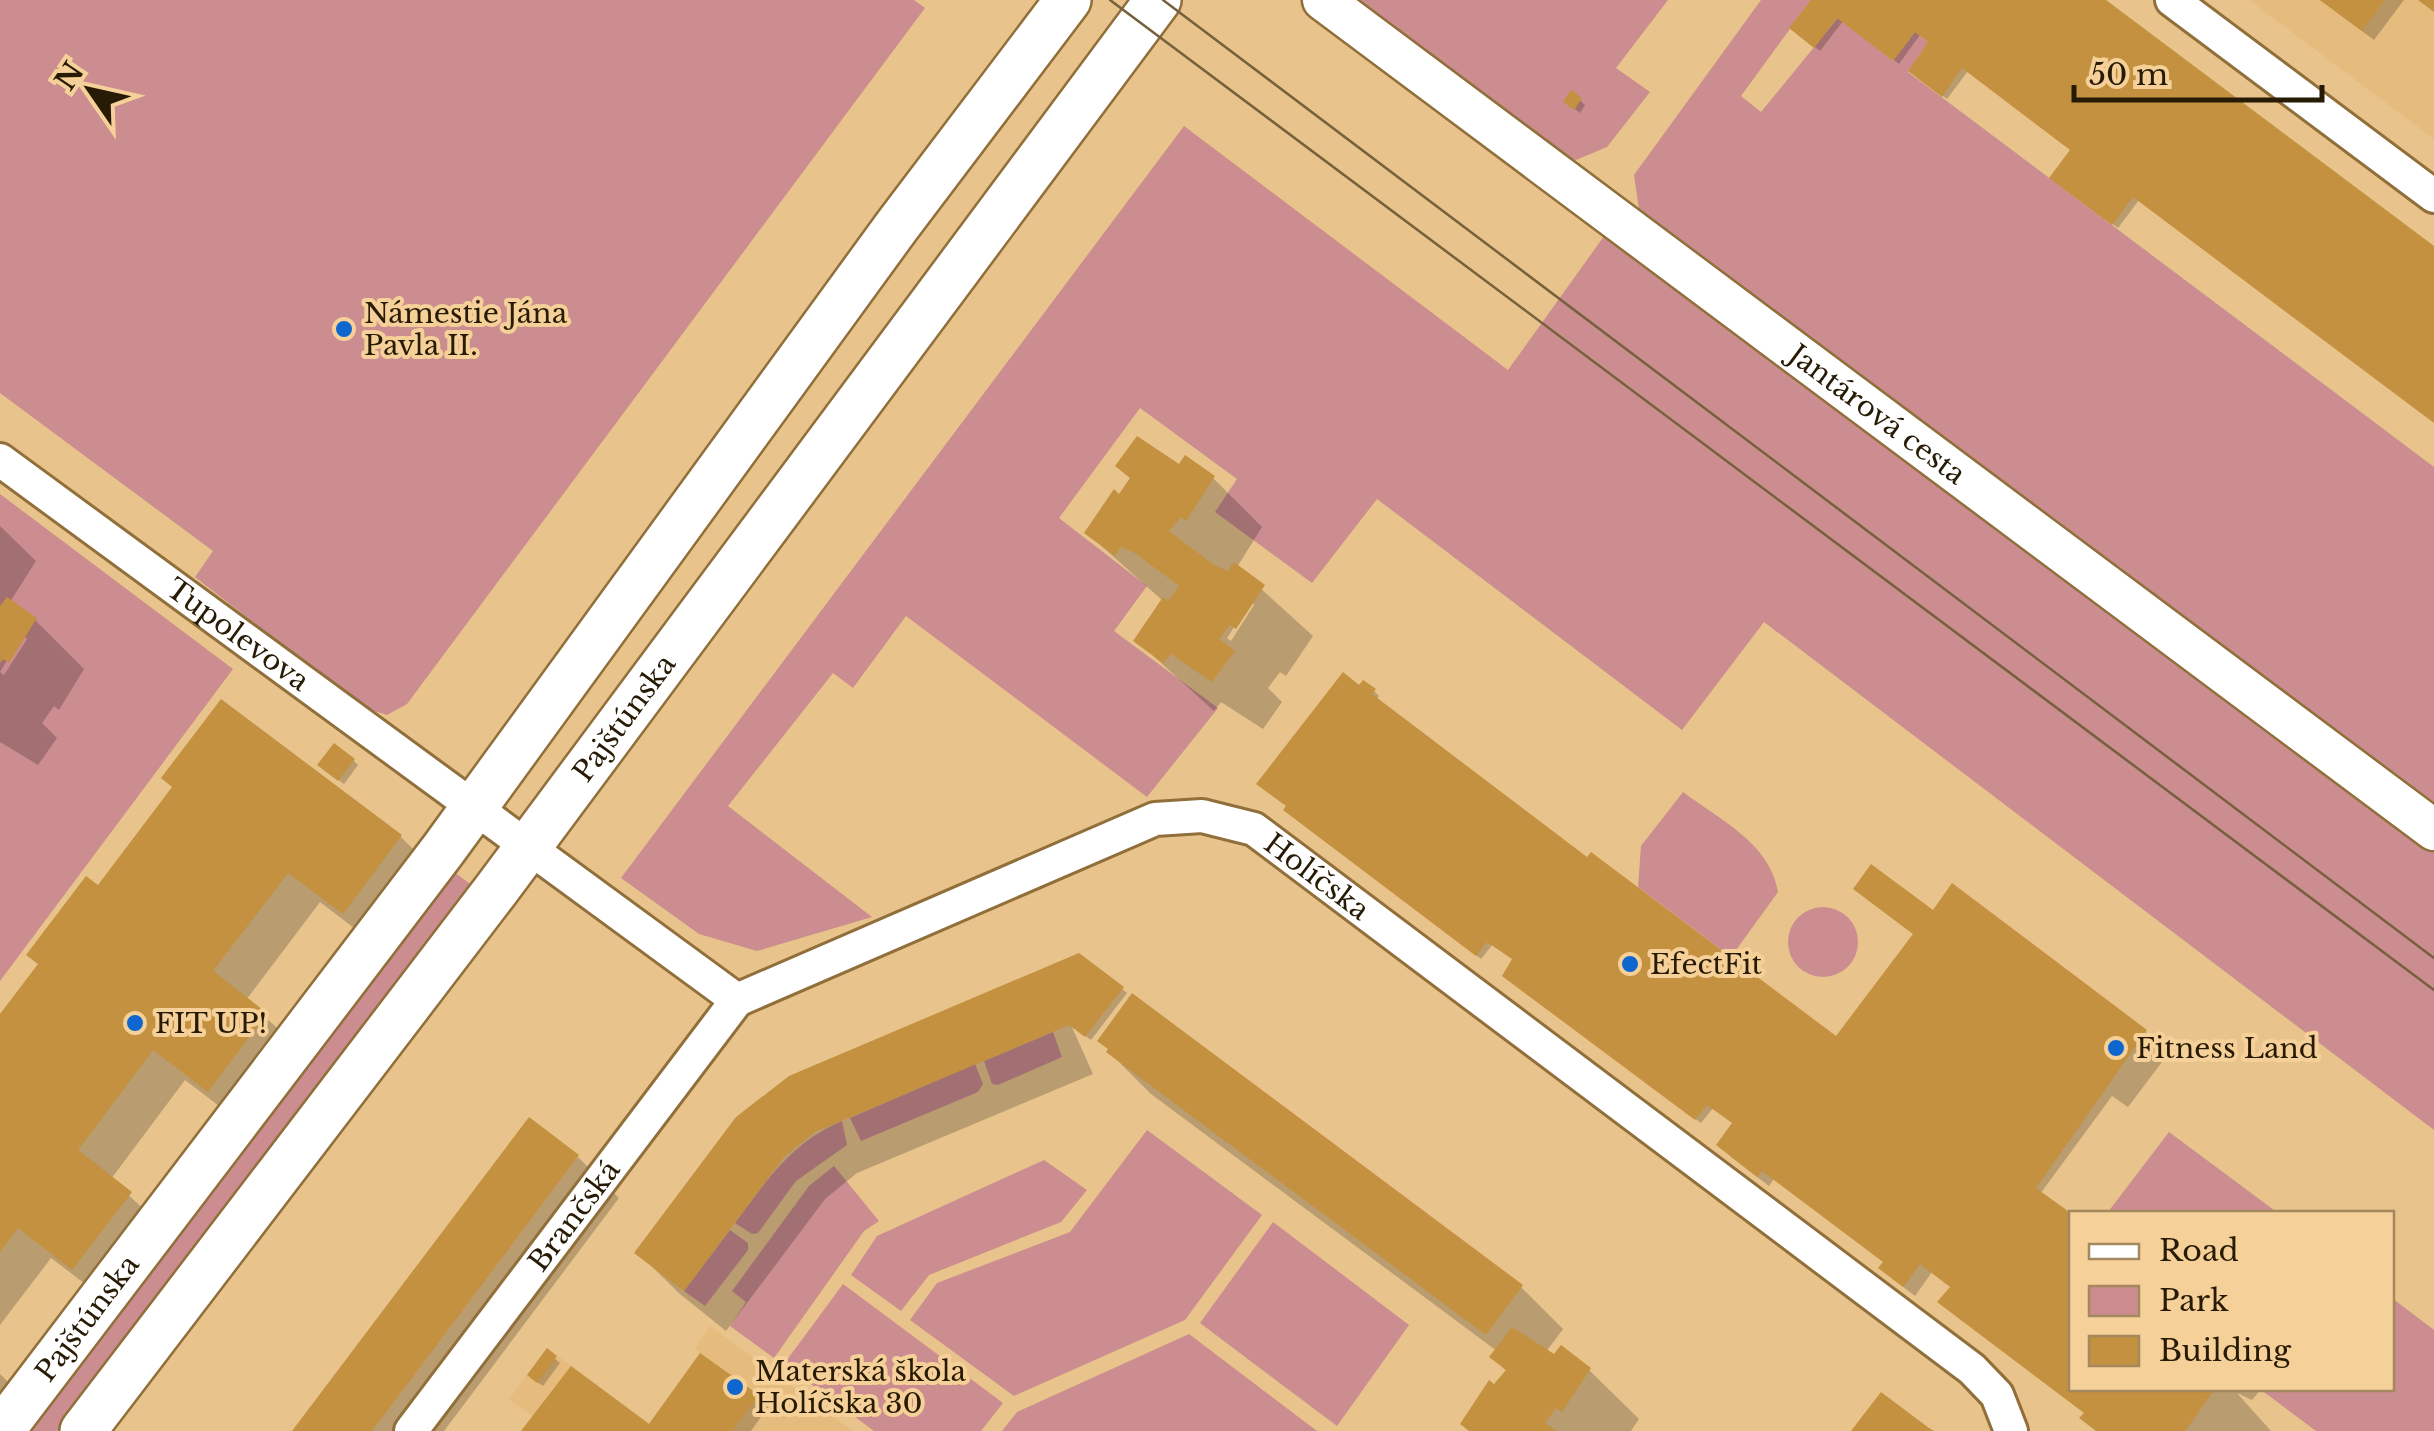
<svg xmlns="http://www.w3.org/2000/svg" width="2434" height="1431" viewBox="0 0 2434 1431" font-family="'Libre Baskerville',serif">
<rect width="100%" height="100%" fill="#e8c38c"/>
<!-- built -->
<g fill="#e5bc7d">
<polygon points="2249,0 2434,0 2434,139"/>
<polygon points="710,1326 853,1431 521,1431 532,1416 509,1399 547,1348 649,1423 700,1353 695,1349"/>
</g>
<!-- green -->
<g fill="#cb8d8f">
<polygon points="0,0 914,0 925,8 407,704 387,715 362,707 195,577 213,551 0,393"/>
<polygon points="1355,0 1668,0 1616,68 1650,92 1607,147 1576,160 1553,152"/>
<polygon points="1761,0 1811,0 1741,96 1761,112 1838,18 1893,61 1915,32 1928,42 1908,72 2434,467 2434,813 1640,217 1634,175"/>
<polygon points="1184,126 1508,370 1607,232 2434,853 2434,1130 1764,622 1682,730 1377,499 1312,583 1215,512 1237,479 1140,408 1059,518 1147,586 1114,631 1218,708 1147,797 906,616 853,688 833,673 728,806 872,917 757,951 699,934 621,878"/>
<polygon points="0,494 233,669 0,981"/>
<path d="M1683,792c37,28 87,51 95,100l-47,65 -93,-70 3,-41z"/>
<polygon points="454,872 473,886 116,1359 57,1431 27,1431 116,1320"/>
<circle cx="1823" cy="942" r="35"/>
<polygon points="1053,1032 1062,1057 998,1085 992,1084 984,1061"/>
<polygon points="975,1064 983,1084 978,1092 861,1141 850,1118"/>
<path d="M842,1121l5,24 -51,36 -38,52 -6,1 -17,-11c32,-43 57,-81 107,-102z"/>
<polygon points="1147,1130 1262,1215 1185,1320 1014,1396 910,1320 937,1283 1070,1232"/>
<polygon points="2169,1132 2278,1213 2108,1212"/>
<polygon points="1044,1160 1087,1190 1061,1222 929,1275 901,1311 851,1275 877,1236"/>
<polygon points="834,1166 879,1221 864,1231 774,1358 730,1326 746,1302 732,1291 809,1186"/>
<polygon points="1273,1222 1409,1325 1337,1426 1200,1323"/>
<polygon points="730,1230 748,1243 748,1250 705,1306 684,1291"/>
<polygon points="843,1284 1003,1403 981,1431 874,1431 784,1364"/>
<polygon points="2392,1298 2434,1330 2434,1431 2316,1431 2260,1389 2392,1388"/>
<polygon points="1189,1334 1317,1431 1002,1431 1017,1412"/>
</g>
<!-- shadow -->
<g fill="#0003" fill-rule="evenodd">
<polygon points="1813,0 2102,0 2434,250 2434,421 2139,200 2118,228 2057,182 2073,151 1968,71 1947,99 1916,76 1931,42 1920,35 1899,64 1843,21 1820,51 1797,33"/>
<polygon points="2320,0 2404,0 2374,40"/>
<polygon points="1572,93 1585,105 1580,113 1571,106"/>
<path d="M1118,466l61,1 34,11 49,49 -25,40 76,69 -27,40 -6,-4 -12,16 14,14 -19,27 -42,-27 -7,9 -77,-70 26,-40 -76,-68 45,-53zM1251,601l3,4 -23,36 -4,-3z"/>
<path d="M0,526l36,35 -26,41 25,18 49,49 -25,41 -5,-4 -12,17 15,15 -19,27 -38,-23zM23,635l4,4 -23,36 -4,-3z"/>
<polygon points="1360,688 1374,691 1379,696 1376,700 1588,861 1848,1049 1916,936 1867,899 1933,913 2146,1032 2168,1054 2128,1107 2112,1096 2040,1194 2072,1388 2262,1388 2252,1400 2237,1393 2271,1431 2096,1431 2086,1413 1952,1287 1932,1272 1915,1296 1893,1279 1886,1262 1774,1179 1769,1186 1730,1156 1735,1123 1713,1108 1701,1123 1510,980 1515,960 1493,944 1481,959 1291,814"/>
<polygon points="353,760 358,765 344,784 325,770"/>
<polygon points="401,837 432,868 375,944 320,902 246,1000 297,1046 240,1122 185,1080 111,1179 161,1225 105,1299 51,1258 0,1325 0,1018 98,889"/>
<polygon points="1122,989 1127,993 1091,1040 1071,1025 1093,1074 857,1173 825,1199 726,1331 680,1294 638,1253 738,1119"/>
<polygon points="1109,1052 1521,1287 1563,1329 1546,1352 1589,1370 1639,1419 1631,1431 1470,1431 1507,1372 1493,1357 1497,1351 1151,1094"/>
<polygon points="578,1157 619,1198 444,1431 296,1431"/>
<polygon points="547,1352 560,1363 543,1386 534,1380"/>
<polygon points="0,1374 27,1401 0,1431"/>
<polygon points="758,1396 768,1407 751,1431 525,1431 649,1427"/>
</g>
<!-- building -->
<g fill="#c3913f">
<polygon points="1811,0 2106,0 2434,246 2434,423 2133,197 2112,225 2049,178 2070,150 1962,68 1942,97 1908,71 1928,42 1915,32 1893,61 1837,18 1814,48 1789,28"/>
<polygon points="2320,0 2385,0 2362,31"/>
<polygon points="2418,0 2434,0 2434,12"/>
<polygon points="1571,90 1582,98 1574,110 1563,102"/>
<polygon points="1137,436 1179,464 1185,455 1215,476 1186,521 1181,517 1169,531 1214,565 1228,571 1234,562 1265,585 1236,629 1230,625 1219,639 1235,651 1212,682 1171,654 1163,663 1133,641 1163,597 1168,601 1179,586 1135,553 1121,547 1115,556 1084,533 1114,489 1119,494 1130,478 1115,466"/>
<polygon points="7,597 37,618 9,663 3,659 0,663 0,606"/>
<polygon points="1343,672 1359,685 1363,680 1376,689 1372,694 1587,857 1591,852 1836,1036 1913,934 1853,889 1871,864 1933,910 1952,883 2147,1030 2036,1188 2072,1214 2072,1388 2216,1388 2185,1431 2096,1431 2079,1418 2084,1413 1937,1302 1950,1287 1920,1264 1903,1287 1878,1268 1883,1262 1762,1171 1757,1177 1716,1145 1732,1123 1707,1105 1695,1120 1502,976 1512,959 1487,942 1476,956 1283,810 1286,806 1256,784"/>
<polygon points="221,699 402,835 343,914 288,873 213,971 267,1013 208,1092 153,1050 78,1150 132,1192 72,1270 18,1228 0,1252 0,1014 38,964 26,955 86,876 98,885 172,787 161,778"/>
<polygon points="334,743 355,759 338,781 317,765"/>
<polygon points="1079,953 1124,987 1085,1037 1069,1025 815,1132 784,1157 684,1291 634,1253 736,1117 789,1076"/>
<polygon points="1132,993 1523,1285 1486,1335 1106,1052 1108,1049 1097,1041"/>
<polygon points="529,1117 579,1155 424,1362 372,1431 292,1431"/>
<polygon points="1512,1327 1554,1354 1561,1345 1591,1368 1562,1412 1556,1408 1545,1423 1556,1431 1469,1431 1460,1424 1489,1380 1494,1384 1506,1370 1489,1357"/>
<polygon points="547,1348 557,1356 537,1383 527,1375"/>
<polygon points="700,1353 759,1395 732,1431 521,1431 571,1366 649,1424"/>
<polygon points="1881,1392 1929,1428 1934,1431 1851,1431"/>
</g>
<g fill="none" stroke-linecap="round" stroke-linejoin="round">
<defs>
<g id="minor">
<polyline points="2172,0 2434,196"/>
<path id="s1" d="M0,460l737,540"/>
<path id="s2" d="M737,1000l418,-181 47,-3 52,13 718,540 25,26 14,36"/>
<path id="s3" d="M411,1431l326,-431"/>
</g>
<g id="tertiary">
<path id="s4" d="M1323,0l1111,830"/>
</g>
<g id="secondary">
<path id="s5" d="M1,1431l442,-581 454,-624 171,-226"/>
<path id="s6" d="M83,1431l413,-541 662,-890"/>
</g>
</defs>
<!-- minor casing -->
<use href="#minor" stroke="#916f3a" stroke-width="38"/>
<!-- tertiary casing -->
<use href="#tertiary" stroke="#916f3a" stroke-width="45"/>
<!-- secondary casing -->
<use href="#secondary" stroke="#916f3a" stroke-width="50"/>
<!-- minor -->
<use href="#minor" stroke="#fff" stroke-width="32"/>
<!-- tertiary -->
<use href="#tertiary" stroke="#fff" stroke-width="40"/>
<!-- secondary -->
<use href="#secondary" stroke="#fff" stroke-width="45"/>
<!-- tram -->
<g stroke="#77603c" stroke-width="2.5">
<polyline points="1110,0 2434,990"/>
<polyline points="1163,0 2434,958"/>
</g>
</g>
<!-- markers -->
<g fill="#0f66cf" stroke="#f6d099" stroke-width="4">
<circle cx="344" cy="329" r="10"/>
<circle cx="1630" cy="964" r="10"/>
<circle cx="135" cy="1023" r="10"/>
<circle cx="2116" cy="1048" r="10"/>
<circle cx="735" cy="1387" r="10"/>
</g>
<g text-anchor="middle" stroke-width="8" stroke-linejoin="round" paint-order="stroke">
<!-- poi labels -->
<g font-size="28" fill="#281b05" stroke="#f6d099" text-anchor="start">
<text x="364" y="323">Námestie Jána<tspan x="364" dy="32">Pavla II.</tspan></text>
<text x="1650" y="974">EfectFit</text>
<text x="155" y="1033">FIT UP!</text>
<text x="2136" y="1058">Fitness Land</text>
<text x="755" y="1381">Materská škola<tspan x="755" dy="32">Holíčska 30</tspan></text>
</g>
<!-- street labels -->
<g font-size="28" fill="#281b05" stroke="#f6d099">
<text dy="10" stroke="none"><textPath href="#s4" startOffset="692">Jantárová cesta</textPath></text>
<text dy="10" stroke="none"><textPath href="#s1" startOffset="295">Tupolevova</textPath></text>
<text dy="10" stroke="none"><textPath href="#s6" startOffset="895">Pajštúnska</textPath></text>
<text dy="10" stroke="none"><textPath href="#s2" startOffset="635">Holíčska</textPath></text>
<text dy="10" stroke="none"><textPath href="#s3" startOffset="270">Brančská</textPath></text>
<text dy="10" stroke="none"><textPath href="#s5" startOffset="142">Pajštúnska</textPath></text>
</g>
</g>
<!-- legend -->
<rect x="2069" y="1211" width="325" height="180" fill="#f6d099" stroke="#a4885e" stroke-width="2.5"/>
<rect x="2089" y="1244" width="50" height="15" fill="#ffffff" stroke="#a4885e" stroke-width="2.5"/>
<text x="2159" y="1261" font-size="30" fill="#281b05">Road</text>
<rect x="2089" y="1286" width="50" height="30" fill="#cb8d8f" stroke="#a4885e" stroke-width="2.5"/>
<text x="2159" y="1311" font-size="30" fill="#281b05">Park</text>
<rect x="2089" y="1336" width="50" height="30" fill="#c3913f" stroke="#a4885e" stroke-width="2.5"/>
<text x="2159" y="1361" font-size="30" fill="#281b05">Building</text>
<!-- north arrow -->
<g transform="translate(90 90) rotate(304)" stroke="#f6d099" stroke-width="8" paint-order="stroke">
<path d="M0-8L18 38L0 25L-18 38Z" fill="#281b05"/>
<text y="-15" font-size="28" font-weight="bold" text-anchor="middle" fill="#281b05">N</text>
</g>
<!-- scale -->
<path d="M2074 85v15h248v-15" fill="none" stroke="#281b05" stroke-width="5"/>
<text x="2089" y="85" font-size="30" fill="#281b05" stroke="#f6d099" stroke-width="8" paint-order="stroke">50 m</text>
</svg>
